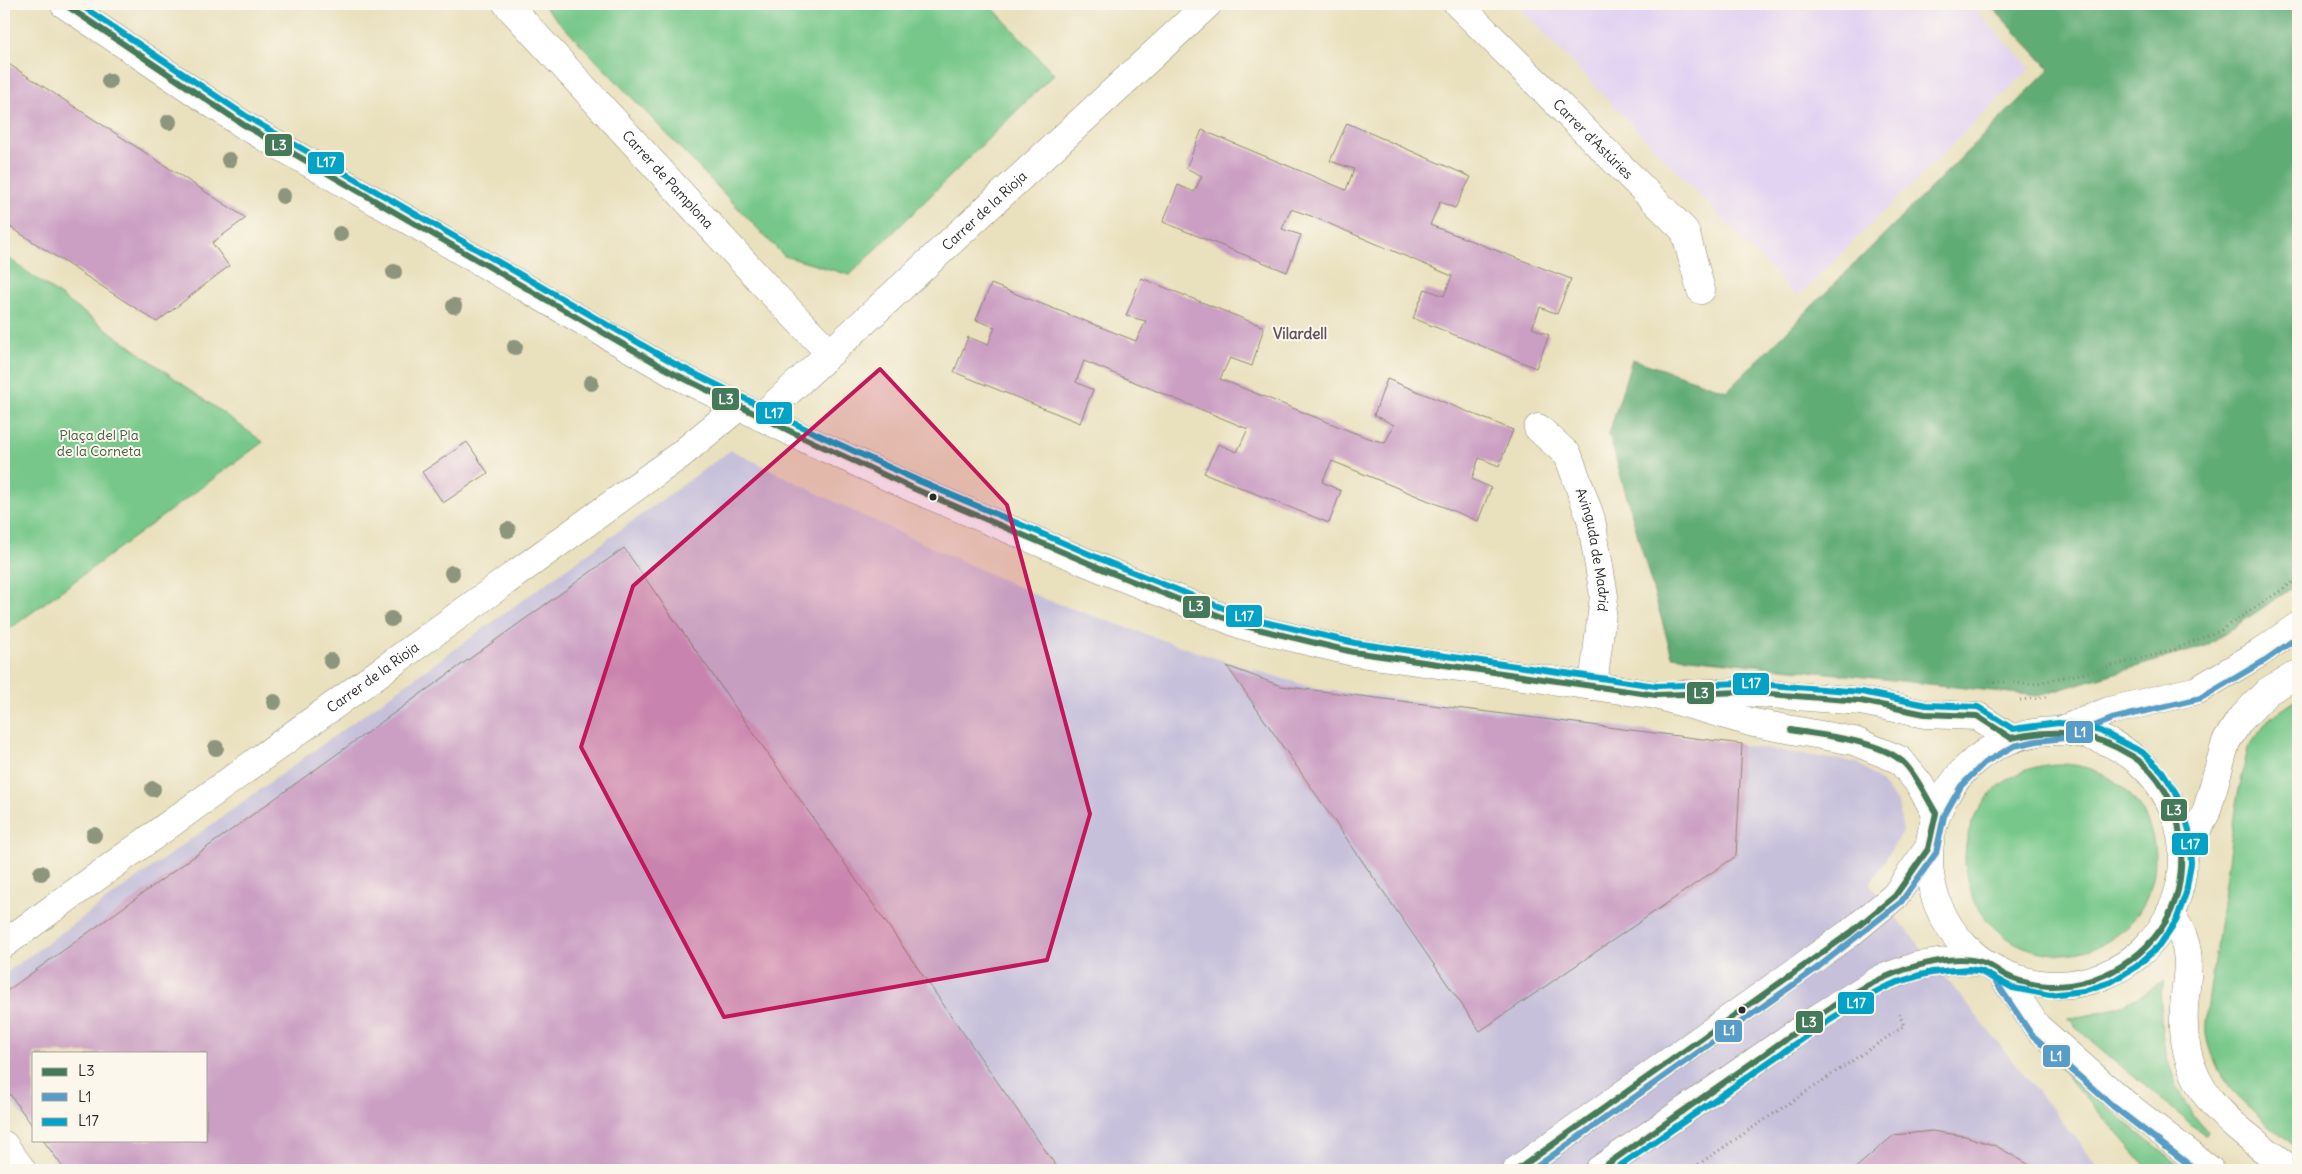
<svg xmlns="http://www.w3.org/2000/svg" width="2302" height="1174" viewBox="0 0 2302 1174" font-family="Delius,sans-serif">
<rect width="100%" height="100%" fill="#fbf7ec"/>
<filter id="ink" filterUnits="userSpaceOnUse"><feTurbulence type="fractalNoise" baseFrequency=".02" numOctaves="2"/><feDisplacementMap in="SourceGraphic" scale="10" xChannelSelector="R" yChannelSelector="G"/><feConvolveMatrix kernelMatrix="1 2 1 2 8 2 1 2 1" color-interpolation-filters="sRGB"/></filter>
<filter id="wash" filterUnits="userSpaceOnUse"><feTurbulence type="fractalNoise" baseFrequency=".0096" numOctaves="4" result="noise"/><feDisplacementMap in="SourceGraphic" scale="20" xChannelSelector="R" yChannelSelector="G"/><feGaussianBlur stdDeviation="1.12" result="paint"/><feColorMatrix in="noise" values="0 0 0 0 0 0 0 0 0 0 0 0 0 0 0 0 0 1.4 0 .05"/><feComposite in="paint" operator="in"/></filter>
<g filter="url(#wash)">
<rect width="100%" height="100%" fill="#e9e0bd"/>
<!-- built -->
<polygon fill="#e3d3f2" points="1516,4 1970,4 2030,68 1797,297"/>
<!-- industrial -->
<polygon fill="#c6c0da" points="731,450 859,514 1047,600 1209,656 1317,689 1578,720 1858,763 1881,782 1898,803 1903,831 1870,884 2101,1170 61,1170 40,1140 206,1140 206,1053 34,1053 34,1132 4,1091 4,974"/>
<!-- green -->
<g fill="#76c789" stroke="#50795a">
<polygon points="542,4 989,4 1054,74 850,275 784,256"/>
<polygon points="4,255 263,442 4,633"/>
<path d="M2298,699v450c-38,-33 -82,-60 -92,-114 -1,-10 1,-21 2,-31l28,-200 12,-56 22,-30z"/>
<circle cx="2060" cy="859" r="95"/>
<path d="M2163,981c-8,54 6,108 43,149l-2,5 -114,-95 -23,-22c37,-3 66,-15 96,-37z"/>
<polygon points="2058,1066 2184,1170 2149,1170"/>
</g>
<!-- forest -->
<polygon fill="#60ac75" stroke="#466c50" points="1989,4 2298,4 2298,584 2206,646 2038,696 1672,656 1609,434 1632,359 1727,391 2050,69"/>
<g id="blocks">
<!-- building -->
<g fill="#ca9fc3">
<polygon points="4,61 246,218 212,243 229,266 157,322 4,223"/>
<polygon points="1347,123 1471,177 1455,208 1440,202 1430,225 1571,279 1557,314 1540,307 1532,328 1549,335 1536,368 1413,318 1425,289 1444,296 1452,276 1311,216 1291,209 1282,229 1301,235 1287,272 1163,222 1178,185 1194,192 1202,176 1186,168 1202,130 1346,190 1354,169 1330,161"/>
<polygon points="1141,278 1264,327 1252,366 1230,358 1220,379 1365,437 1385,443 1394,425 1374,415 1387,379 1513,430 1499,466 1479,458 1472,479 1491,488 1478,521 1332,461 1322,482 1341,491 1329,523 1204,473 1218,444 1237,452 1248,429 1084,361 1076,382 1093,390 1080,423 954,372 968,337 988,345 995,327 976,320 991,284 1136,341 1146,321 1126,316"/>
<polygon points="467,442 488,473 443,503 422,472"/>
<polygon points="624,548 1059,1170 65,1170 43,1140 206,1140 206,1053 34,1053 34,1128 4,1086 4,993"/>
<polygon points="1227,666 1281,686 1742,744 1736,856 1480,1031"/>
<polygon points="1932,1131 1965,1136 1996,1146 2026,1163 2035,1170 1853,1170 1894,1135"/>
</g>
</g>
</g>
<g filter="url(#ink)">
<use href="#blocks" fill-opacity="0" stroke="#8a8674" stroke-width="1"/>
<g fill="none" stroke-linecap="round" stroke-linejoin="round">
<defs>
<g id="minor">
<polyline points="64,4 244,125 673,373 804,438 915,489 1107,571 1245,626 1353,652 1656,695 1754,723 1854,741 1900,760 1920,785 1936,813"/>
<path id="s1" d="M507,4l265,289 58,60"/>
<path id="s2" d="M1458,4l227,227 16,59"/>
<path id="s3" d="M761,417l447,-413"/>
<path id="s4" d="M1538,428l30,27 23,64 13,77 -11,90"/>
<polyline points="1681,694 1743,692 1861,701 1925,714 1977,716 2011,738"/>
<path id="s5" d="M4,944l676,-489 58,-48"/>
<polyline points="4,1145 22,1170"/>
</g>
<g id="tertiary">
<circle cx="2056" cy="858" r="127"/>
<polyline points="1517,1170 1850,933 1895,896 1928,849"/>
<polyline points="1599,1170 1818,1018 1881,979 1917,966 1952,961 1981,962"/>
</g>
<g id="primary">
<polyline points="2062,730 2109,711 2198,690 2260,653 2298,626"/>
<polyline points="2184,853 2206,813 2226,742 2239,721 2268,691 2298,674"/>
<path d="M2170,913c5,8 11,17 14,27 8,21 1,45 0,68 -5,86 47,115 107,162"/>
<polyline points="2000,972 2037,1027 2120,1100 2210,1170"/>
</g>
</defs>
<!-- minor casing -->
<use href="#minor" stroke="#8a8674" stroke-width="29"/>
<!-- tertiary casing -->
<use href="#tertiary" stroke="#8a8674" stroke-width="29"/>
<!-- primary casing -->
<use href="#primary" stroke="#8a8674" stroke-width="29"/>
<!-- path -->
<g stroke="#8a8674" stroke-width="3" stroke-dasharray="1 4" stroke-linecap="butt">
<polyline points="1989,681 2032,684 2085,673 2173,650 2221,630 2298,579"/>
<polyline points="2020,700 2046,697"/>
<polyline points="1690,1170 1904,1026 1898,1011"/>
</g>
<!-- minor -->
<use href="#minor" stroke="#fff" stroke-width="28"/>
<!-- tertiary -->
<use href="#tertiary" stroke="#fff" stroke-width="28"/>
<!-- primary -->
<use href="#primary" stroke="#fff" stroke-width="28"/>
<defs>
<g id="bus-1">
<path d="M64,4l180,121 429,248 131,65 111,51 192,82 138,55 108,26 303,43 87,-3 118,9 64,13 52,2 34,22c46,-10 80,-7 121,18 26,16 46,50 48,81 2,18 2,35 -2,53 -13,58 -72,98 -130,96 -14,-1 -30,-4 -43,-11 -7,-4 -13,-9 -21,-12 -28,-11 -77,4 -103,16 -41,19 -78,48 -115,74 -55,39 -111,78 -167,117"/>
<path d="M1517,1170l333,-237 45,-37 33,-47 8,-36c-10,-16 -18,-35 -31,-49 -24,-24 -82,-28 -114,-34"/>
</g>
<g id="bus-2">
<polyline points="1532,1170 1817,968 1901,902 1936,853 1944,816 1961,786 1984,763 2014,746 2037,741 2064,738 2112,719 2201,698 2264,661 2298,637"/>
<polyline points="1614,1170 1839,1014 1885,987 1919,975 1952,970 1979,971 1994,979 2031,1034 2114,1107 2196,1170"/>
</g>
<polyline id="bus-3" points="79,4 249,118 677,365 808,430 919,481 1110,563 1248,618 1355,643 1656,686 1744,683 1862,692 1926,705 1978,707 2013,729 2058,723 2073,724 2100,731 2142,752 2162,771 2176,793 2185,817 2189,830 2191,863 2186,893 2176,921 2159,946 2137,966 2111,982 2083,991 2050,995 2013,988 1981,971 1969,969 1932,972 1895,983 1871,994 1829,1020 1614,1170"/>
</defs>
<!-- bus-1 casing -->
<use href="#bus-1" stroke="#fbf7ec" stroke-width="10"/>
<!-- bus-2 casing -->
<use href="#bus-2" stroke="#fbf7ec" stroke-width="10"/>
<!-- bus-3 casing -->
<use href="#bus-3" stroke="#fbf7ec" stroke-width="10"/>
<!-- bus-1 -->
<use href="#bus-1" stroke="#447a5a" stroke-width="6"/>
<!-- bus-2 -->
<use href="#bus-2" stroke="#579dc7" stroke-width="6"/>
<!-- bus-3 -->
<use href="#bus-3" stroke="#02a3c6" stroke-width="6"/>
</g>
<!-- trees -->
<g fill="#8d967c">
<circle cx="109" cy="81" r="8"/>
<circle cx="169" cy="122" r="8"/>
<circle cx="229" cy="160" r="8"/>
<circle cx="283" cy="196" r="8"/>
<circle cx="340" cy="234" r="8"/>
<circle cx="394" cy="272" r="8"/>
<circle cx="454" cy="306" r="8"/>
<circle cx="515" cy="347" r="8"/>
<circle cx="591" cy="383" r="8"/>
<circle cx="508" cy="530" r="8"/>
<circle cx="452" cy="573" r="8"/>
<circle cx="391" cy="619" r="8"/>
<circle cx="331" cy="661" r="8"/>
<circle cx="274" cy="702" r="8"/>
<circle cx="216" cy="748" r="8"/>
<circle cx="153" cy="789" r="8"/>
<circle cx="94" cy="835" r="8"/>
<circle cx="41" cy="873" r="8"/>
</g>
</g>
<!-- marked area -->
<path fill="#c2185b" fill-opacity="0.2" stroke="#c2185b" stroke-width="4" stroke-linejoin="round" d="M880,369l127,136 83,309 -43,146 -323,57 -143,-270 52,-161z"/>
<!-- markers -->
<g fill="#2b2b2b" stroke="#fbf7ec" stroke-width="2">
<circle cx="933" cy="497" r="4.5"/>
<circle cx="1742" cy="1010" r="4.5"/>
</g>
<g text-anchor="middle" stroke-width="4" stroke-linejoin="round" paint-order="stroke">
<!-- street labels -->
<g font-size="14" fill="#2b2b2b" stroke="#fbf7ec">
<text dy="5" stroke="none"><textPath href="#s2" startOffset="191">Carrer d'Astúries</textPath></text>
<text dy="5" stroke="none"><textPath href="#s1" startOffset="238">Carrer de Pamplona</textPath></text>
<text dy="5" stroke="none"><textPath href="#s3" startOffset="304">Carrer de la Rioja</textPath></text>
<text dy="5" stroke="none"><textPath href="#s4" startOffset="139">Avinguda de Madrid</textPath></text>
<text dy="5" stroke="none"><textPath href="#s5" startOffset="455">Carrer de la Rioja</textPath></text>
</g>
<!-- park labels -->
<g font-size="14" fill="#425a47" stroke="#fbf7ec">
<text x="99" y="440">Plaça del Pla<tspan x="99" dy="16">de la Corneta</tspan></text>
</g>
<!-- neighbourhood labels -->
<g font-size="15" font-weight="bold" fill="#635460" stroke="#fbf7ec">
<text x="1300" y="339">Vilardell</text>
</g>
</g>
<g stroke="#fbf7ec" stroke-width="2">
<rect x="264" y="133" width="29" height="24" rx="5" fill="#447a5a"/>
<rect x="307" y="151" width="38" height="24" rx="5" fill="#02a3c6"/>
<rect x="711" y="387" width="29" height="24" rx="5" fill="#447a5a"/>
<rect x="755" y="401" width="38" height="24" rx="5" fill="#02a3c6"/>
<rect x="1182" y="595" width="29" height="24" rx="5" fill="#447a5a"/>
<rect x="1225" y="604" width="38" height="24" rx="5" fill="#02a3c6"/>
<rect x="1732" y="672" width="38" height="24" rx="5" fill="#02a3c6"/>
<rect x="1686" y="681" width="29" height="24" rx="5" fill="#447a5a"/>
<rect x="2065" y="720" width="29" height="24" rx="5" fill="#579dc7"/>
<rect x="2160" y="798" width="28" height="24" rx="5" fill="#447a5a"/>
<rect x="2171" y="832" width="38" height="24" rx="5" fill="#02a3c6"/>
<rect x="1837" y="991" width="38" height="24" rx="5" fill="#02a3c6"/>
<rect x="1795" y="1010" width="29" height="24" rx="5" fill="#447a5a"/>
<rect x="1714" y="1019" width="29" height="24" rx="5" fill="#579dc7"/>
<rect x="2042" y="1044" width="29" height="24" rx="5" fill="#579dc7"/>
</g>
<g font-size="14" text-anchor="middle" font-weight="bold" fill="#fff">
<text x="279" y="150">L3</text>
<text x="326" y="167">L17</text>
<text x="726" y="404">L3</text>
<text x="774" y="418">L17</text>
<text x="1196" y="611">L3</text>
<text x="1244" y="621">L17</text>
<text x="1751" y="688">L17</text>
<text x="1701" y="698">L3</text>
<text x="2080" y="737">L1</text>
<text x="2174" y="815">L3</text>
<text x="2190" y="849">L17</text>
<text x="1856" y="1008">L17</text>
<text x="1809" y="1027">L3</text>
<text x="1729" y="1035">L1</text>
<text x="2056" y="1061">L1</text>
</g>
<!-- margin -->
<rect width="2302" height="1174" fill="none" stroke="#fbf7ec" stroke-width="20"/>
<!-- legend -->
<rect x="32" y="1052" width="175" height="90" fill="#fbf7ec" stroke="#a8a59f"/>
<rect x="42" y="1068" width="25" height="8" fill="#447a5a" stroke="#a8a59f"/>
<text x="78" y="1076" font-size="15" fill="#2b2b2b">L3</text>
<rect x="42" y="1093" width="25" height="8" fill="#579dc7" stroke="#a8a59f"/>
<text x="78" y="1102" font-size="15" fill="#2b2b2b">L1</text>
<rect x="42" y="1118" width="25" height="8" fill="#02a3c6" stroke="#a8a59f"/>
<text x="78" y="1126" font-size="15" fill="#2b2b2b">L17</text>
</svg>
